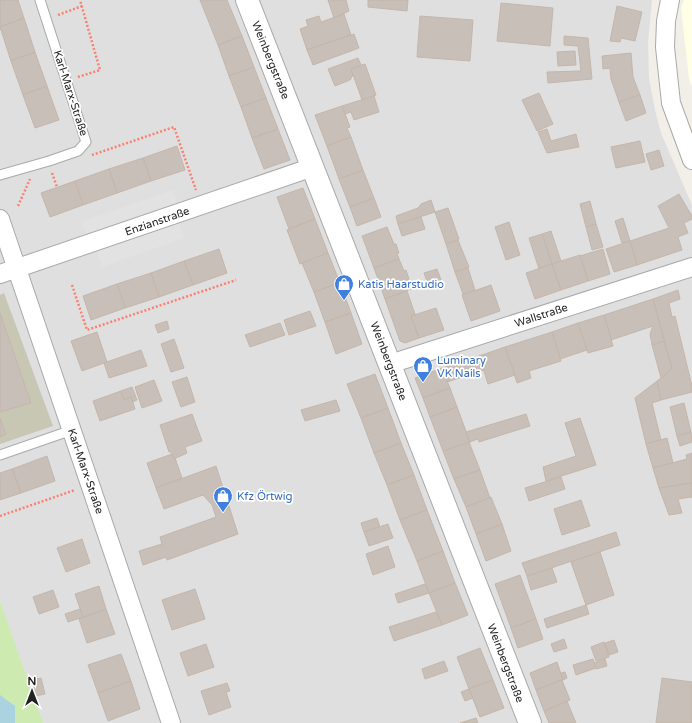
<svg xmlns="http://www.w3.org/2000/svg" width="692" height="723" viewBox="0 0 692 723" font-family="'Varela Round',sans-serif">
<rect width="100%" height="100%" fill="#f2efe9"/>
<!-- residential -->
<polygon fill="#e0dfdf" points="0,0 652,0 648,42 649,78 655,110 661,133 692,205 692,723 0,723"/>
<!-- education -->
<polygon fill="#ffffe5" points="684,0 692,0 692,87 689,79 681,8"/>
<!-- construction -->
<polygon fill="#c7c7b4" points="4,293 53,426 0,444 0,295"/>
<!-- grass -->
<polygon fill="#cdebb0" points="0,601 43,723 15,723 15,706 0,695"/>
<!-- parking -->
<g fill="#e2e2e2">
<polygon points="173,190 177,202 86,234 81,222"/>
<polygon points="178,220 184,238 102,267 96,249"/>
</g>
<!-- water -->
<polygon fill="#aad3df" points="0,695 15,706 15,723 0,723"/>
<!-- building -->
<g fill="#c7bfb8" stroke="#c4b6ab">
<polygon points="0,0 18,0 24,18 0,27"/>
<polygon points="200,0 227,0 242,36 218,45"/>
<polygon points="328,0 346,0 349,11 334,18"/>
<polygon points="368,0 408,0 407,11 368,7"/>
<polygon points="501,3 553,8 550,46 497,41"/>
<polygon points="617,6 642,12 635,41 621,38 620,42 610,41"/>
<polygon points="344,14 351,35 307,50 300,29 308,26 306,20 319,16 321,22"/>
<polygon points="420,16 473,20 470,61 417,57"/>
<polygon points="24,18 35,52 11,61 0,27"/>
<polygon points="354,34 359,48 313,65 307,50"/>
<polygon points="242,36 254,67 229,76 218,45"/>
<polygon points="564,36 588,38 592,79 548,83 547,72 581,71 578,46 564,45"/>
<polygon points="575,51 576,65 558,66 557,52"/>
<polygon points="35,52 47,86 23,95 11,61"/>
<polygon points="631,53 633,77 640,95 619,102 611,79 610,68 603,69 602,56"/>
<polygon points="358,58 361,65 351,69 353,75 350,80 335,86 328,69"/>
<polygon points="365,64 376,95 362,100 351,69"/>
<polygon points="254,67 266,98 241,107 229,76"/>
<polygon points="47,86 59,120 35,128 23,95"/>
<polygon points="539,93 553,124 537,131 522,100"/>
<polygon points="640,95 646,113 626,121 619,102"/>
<polygon points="374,96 379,112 354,120 351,112 345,114 342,106"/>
<polygon points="266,98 278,129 252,138 241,107"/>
<polygon points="342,106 350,127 347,128 351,137 327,146 315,115"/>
<polygon points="278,129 290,160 264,169 252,138"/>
<polygon points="547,129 551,141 576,134 579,147 547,153 538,132"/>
<polygon points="351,137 363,170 339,179 327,146"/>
<polygon points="640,141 645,162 616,168 611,147"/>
<polygon points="177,146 185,170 151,181 143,158"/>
<polygon points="659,150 664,166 651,170 646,154"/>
<polygon points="143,158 151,181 117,193 109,169"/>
<polygon points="109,169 117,193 83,205 75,181"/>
<polygon points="363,170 374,198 350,207 339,179"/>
<polygon points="75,181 83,205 50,217 41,193"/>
<polygon points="303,188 315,219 289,229 277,197"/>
<polygon points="679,194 692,216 692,219 684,223 688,233 678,237 682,250 637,265 630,241 669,228 658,206"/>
<polygon points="374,198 381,217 357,226 350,207"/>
<polygon points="431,200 435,212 398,224 396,216 418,208 421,204"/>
<polygon points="590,201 596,224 586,227 580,204"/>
<polygon points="448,208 459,239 446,244 435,212"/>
<polygon points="421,217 425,229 402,236 398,224"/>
<polygon points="623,218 630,241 622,243 615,221"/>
<polygon points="315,219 328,253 300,264 287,230"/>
<polygon points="509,222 520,255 506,260 495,227"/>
<polygon points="596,224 603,247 592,250 586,227"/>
<polygon points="387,227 394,244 396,244 399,253 397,253 399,259 374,268 362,236"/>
<polygon points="551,231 561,261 552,264 542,234"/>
<polygon points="542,234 552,264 539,269 529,238"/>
<polygon points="458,240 469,267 455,272 446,244"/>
<polygon points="630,241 637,265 614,272 606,249"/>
<polygon points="219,249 227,273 193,285 184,261"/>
<polygon points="603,249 610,274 588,281 580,256"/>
<polygon points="328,253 340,283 314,292 302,263"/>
<polygon points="580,255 588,281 561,290 552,264"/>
<polygon points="399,259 404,271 406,270 409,279 407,280 411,289 385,299 374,268"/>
<polygon points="184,261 193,285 159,297 151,273"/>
<polygon points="552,264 561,290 535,299 526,273"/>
<polygon points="468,268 475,290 463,294 455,272"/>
<polygon points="437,269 441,280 428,284 424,273"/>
<polygon points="151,273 159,297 125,308 117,284"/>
<polygon points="340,283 351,313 325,322 314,292"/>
<polygon points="117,284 125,308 91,320 83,296"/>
<polygon points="491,285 500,311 471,321 462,295"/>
<polygon points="678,290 680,299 669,303 672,317 675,316 692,386 692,392 661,400 657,381 672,369 653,299"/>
<polygon points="407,291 415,314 411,316 419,338 405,343 400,341 385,299"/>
<polygon points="653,299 664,341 652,345 650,334 653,326 611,340 604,315"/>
<polygon points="436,308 444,330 419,338 411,316"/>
<polygon points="310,311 316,326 289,335 284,320"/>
<polygon points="0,313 31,403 0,412"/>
<polygon points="351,313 362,344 336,354 325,322"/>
<polygon points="604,315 613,346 588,353 578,323"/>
<polygon points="167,321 169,329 158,333 155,325"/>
<polygon points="280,323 285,335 250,347 245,335"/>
<polygon points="578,323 587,350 560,359 552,332"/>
<polygon points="97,332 107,362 82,371 71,341"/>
<polygon points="552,332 561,361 529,371 531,378 517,383 505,347"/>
<polygon points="174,339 184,368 171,372 161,344"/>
<polygon points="664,341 672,369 661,378 652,345"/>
<polygon points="505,347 515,375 488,384 479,356"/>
<polygon points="141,350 147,366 109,378 104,363"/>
<polygon points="479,356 484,370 447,382 442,368"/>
<polygon points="442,368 450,388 423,398 415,378"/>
<polygon points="375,374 388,408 361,418 347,384"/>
<polygon points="187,377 195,402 181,407 172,382"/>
<polygon points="154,380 162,401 142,408 135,387"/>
<polygon points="657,381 661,400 652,403 661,440 646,444 635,398"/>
<polygon points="132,387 137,400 133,402 131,397 124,400 121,391"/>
<polygon points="450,388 457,407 430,417 423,398"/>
<polygon points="121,391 124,400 131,397 135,409 100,421 93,401"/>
<polygon points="336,400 340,411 305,421 301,410"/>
<polygon points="684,403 691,432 677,436 670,407"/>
<polygon points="457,407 470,442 443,451 430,417"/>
<polygon points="388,408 401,443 374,453 361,418"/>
<polygon points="192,414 202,441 185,447 187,453 174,459 171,452 169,452 160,425"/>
<polygon points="526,414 530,426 479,442 478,439 470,442 466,432"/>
<polygon points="0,418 6,434 0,437"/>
<polygon points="580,418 596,465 546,481 543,467 576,456 565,423"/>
<polygon points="691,432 692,442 680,446 677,436"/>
<polygon points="667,438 673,463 653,468 646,444"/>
<polygon points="469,442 480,470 454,479 443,451"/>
<polygon points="401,443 414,475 387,485 374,453"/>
<polygon points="692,453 692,483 659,488 653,468 687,459 686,455"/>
<polygon points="172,454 174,459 175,458 182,478 156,488 147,463"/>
<polygon points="47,456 55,481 21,493 12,469"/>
<polygon points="216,466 238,534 167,560 166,557 143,565 139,551 162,544 160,537 216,517 212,505 203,495 164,509 156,488"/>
<polygon points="12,469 21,493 0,500 0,473"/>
<polygon points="480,470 490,498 466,507 454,479"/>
<polygon points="414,475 427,510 400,520 387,485"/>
<polygon points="561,477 565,489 529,501 525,488"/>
<polygon points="692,483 692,497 678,499 682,513 669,515 659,488"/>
<polygon points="491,497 502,524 476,534 466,507"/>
<polygon points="581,500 590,526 562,535 554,509"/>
<polygon points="427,510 443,551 417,561 400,520"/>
<polygon points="377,518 380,527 364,532 361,523"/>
<polygon points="388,524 393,538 369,546 364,532"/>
<polygon points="502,524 511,551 486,561 476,534"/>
<polygon points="616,532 620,545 527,576 522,563"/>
<polygon points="82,539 90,563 66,572 57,548"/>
<polygon points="388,546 395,567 373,575 366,554"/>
<polygon points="443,551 455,583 429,593 417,561"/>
<polygon points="600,552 614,595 586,605 571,562"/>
<polygon points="552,568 557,582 531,590 527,576"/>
<polygon points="520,575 536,619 511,628 495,584"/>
<polygon points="455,583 468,615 442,625 429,593"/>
<polygon points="425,584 429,593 398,603 395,594"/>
<polygon points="99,586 106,609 83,617 75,594"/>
<polygon points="195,589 205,619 172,630 162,600"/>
<polygon points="53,590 59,607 39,614 33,597"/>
<polygon points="586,605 589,614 547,628 544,619"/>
<polygon points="80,609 83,617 68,622 65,614"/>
<polygon points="106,609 115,634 87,643 79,619"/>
<polygon points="436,612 442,625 394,641 389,627"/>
<polygon points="536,619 543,639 518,648 511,628"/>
<polygon points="564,639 567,648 554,652 551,644"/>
<polygon points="614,640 618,652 609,655 605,643"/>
<polygon points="604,642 609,657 596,661 591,647"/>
<polygon points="206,644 214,667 188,676 180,653"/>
<polygon points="480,648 493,680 469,689 457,657"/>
<polygon points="121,654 131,681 98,693 88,665"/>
<polygon points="593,659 596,668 576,675 573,665"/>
<polygon points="605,659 607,666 596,669 594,663"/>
<polygon points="444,661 448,671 425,679 422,669"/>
<polygon points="557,662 563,680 536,690 530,673"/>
<polygon points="565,672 567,678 563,680 561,673"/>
<polygon points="41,678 45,694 35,696 31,680"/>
<polygon points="662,678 692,682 692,723 656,723"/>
<polygon points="493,680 504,708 480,717 469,689"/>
<polygon points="562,680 570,700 544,711 536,690"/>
<polygon points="131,681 140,709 108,721 98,693"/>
<polygon points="227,683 230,691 226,692 231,707 209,715 201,691"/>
<polygon points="469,689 473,698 465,701 461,692"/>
<polygon points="567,701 576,723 549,723 544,711"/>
<polygon points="476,718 478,723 460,723"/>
</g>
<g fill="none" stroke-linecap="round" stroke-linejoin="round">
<defs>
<g id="service">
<polyline points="0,175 49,161 78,151 86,142 40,0"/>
<polyline points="0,455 72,430"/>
</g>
<g id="minor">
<polyline points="670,0 666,21 665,47 671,103 692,160"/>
<polyline points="0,219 171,723"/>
<polyline points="0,274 313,167"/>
<polyline points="390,364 692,267"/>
</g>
<polyline id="tertiary" points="247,0 530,723"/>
</defs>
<!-- service casing -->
<use href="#service" stroke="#a9a9a9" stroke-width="11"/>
<!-- minor casing -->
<use href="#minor" stroke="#a9a9a9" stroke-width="20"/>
<!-- tertiary casing -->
<use href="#tertiary" stroke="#a9a9a9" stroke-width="24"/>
<!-- path -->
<g stroke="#fa8072" stroke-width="2.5" stroke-dasharray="2 2" stroke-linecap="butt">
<polyline points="58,15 82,6"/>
<polyline points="78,77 100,70 80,0"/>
<polyline points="92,155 174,127 196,190"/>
<polyline points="52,173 57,187"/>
<polyline points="18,206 30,179"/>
<polyline points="72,285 87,330 236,280"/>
<polyline points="0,516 75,490"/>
</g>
<!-- service -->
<use href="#service" stroke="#fff" stroke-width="9"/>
<!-- minor -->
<use href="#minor" stroke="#fff" stroke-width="18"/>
<!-- tertiary -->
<use href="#tertiary" stroke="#fff" stroke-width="22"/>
</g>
<!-- icons -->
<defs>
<symbol id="shop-pin" viewBox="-11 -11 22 30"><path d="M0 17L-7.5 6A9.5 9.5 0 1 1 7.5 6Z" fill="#3f7fe0" stroke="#fff"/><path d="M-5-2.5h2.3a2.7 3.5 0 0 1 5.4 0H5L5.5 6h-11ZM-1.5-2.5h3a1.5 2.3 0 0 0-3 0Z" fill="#fff"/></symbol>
</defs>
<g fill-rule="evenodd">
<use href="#shop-pin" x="333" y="273" width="22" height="30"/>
<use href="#shop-pin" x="412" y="355" width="22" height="30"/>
<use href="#shop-pin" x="212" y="485" width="22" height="30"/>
</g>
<g text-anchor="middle" stroke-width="3.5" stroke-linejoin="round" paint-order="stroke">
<!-- street labels -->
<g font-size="11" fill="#222" stroke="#fff">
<text transform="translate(271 60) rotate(68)" y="4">Weinbergstraße</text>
<text transform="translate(71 93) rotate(72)" y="4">Karl-Marx-Straße</text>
<text transform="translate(157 221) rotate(-19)" y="4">Enzianstraße</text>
<text transform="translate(541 315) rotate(-18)" y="4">Wallstraße</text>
<text transform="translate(389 361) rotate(69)" y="4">Weinbergstraße</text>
<text transform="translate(86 471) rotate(71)" y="4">Karl-Marx-Straße</text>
<text transform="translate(506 663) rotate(69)" y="4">Weinbergstraße</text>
</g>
<!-- shop labels -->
<g font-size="11" fill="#366cbe" stroke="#fff" text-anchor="start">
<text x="358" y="288">Katis Haarstudio</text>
<text x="437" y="364">Luminary<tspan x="437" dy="13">VK Nails</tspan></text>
<text x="237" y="500">Kfz Örtwig</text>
</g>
</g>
<!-- north arrow -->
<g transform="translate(32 691)" stroke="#ffffff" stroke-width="3" paint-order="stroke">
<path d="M0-3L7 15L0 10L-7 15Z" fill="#222222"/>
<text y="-6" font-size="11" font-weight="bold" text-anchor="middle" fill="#222222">N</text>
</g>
</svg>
